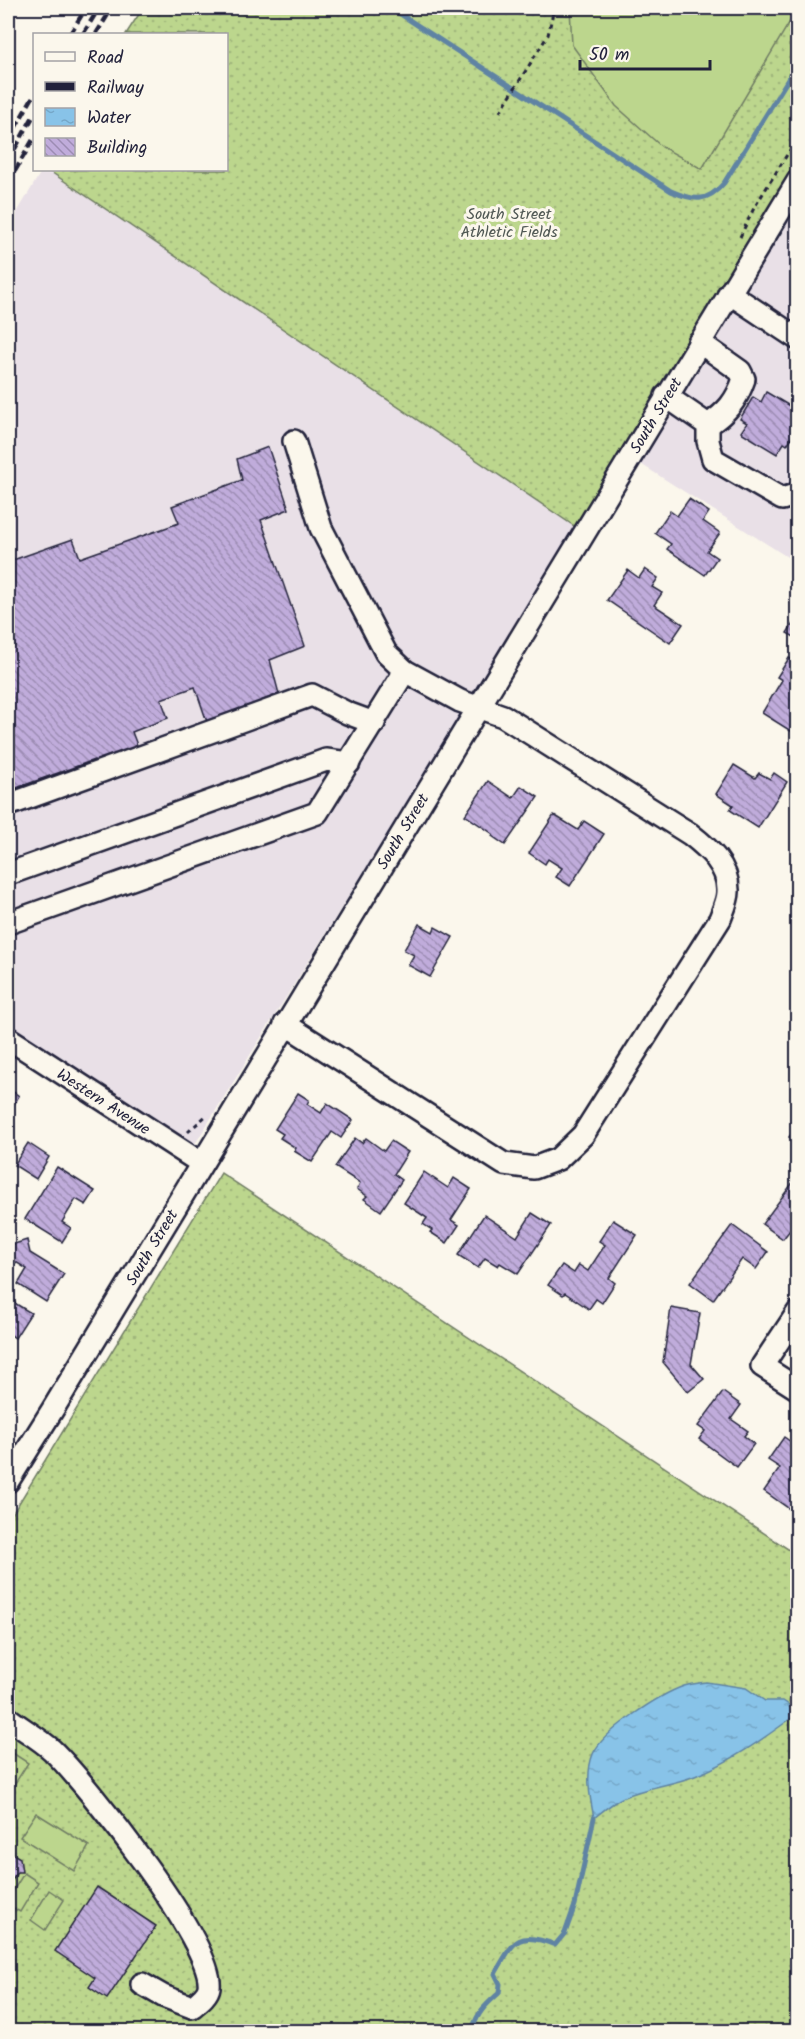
<svg xmlns="http://www.w3.org/2000/svg" width="805" height="2039" viewBox="0 0 805 2039" font-family="Kalam,sans-serif">
<defs>
<pattern id="grass-dots" width="8" height="8" patternUnits="userSpaceOnUse" patternTransform="scale(1.5)"><rect width="8" height="8" fill="#bcd68d"/><path d="M2 2h.1M6 6h.1" fill="none" stroke="#a1b77b" stroke-width="1.8" stroke-linecap="round"/></pattern>
<pattern id="water-ripples" width="26" height="14" patternUnits="userSpaceOnUse" patternTransform="scale(1.5)"><rect width="26" height="14" fill="#88c3e8"/><path d="M2 4q2-2 4 0t4 0M15 11q2-2 4 0t4 0" fill="none" stroke="#75a7c8"/></pattern>
<pattern id="building-back-hatch" width="6" height="6" patternUnits="userSpaceOnUse" patternTransform="scale(1.5)"><rect width="6" height="6" fill="#c0acdb"/><path d="M-1 5l2 2M0 0l6 6M5-1l2 2" fill="none" stroke="#9c8cb3"/></pattern>
</defs>
<rect width="100%" height="100%" fill="#fbf7ec"/>
<filter id="ink" filterUnits="userSpaceOnUse"><feTurbulence type="fractalNoise" baseFrequency=".0167" numOctaves="2"/><feDisplacementMap in="SourceGraphic" scale="12" xChannelSelector="R" yChannelSelector="G"/><feConvolveMatrix kernelMatrix="1 2 1 2 8 2 1 2 1" color-interpolation-filters="sRGB"/></filter>
<g filter="url(#ink)">
<!-- built -->
<g fill="#e9e0e7">
<polygon points="42,170 48,170 577,528 190,1152 8,1031 8,228"/>
<polygon points="797,196 798,550 792,560 636,461"/>
</g>
<!-- grass -->
<g fill="url(#grass-dots)" stroke="#6f7c64" stroke-width="1.5">
<polygon points="143,8 797,8 797,161 577,528 48,170 226,170 226,34 126,34"/>
<polygon points="221,1173 797,1555 797,2031 8,2031 8,1521"/>
</g>
<!-- garden -->
<g fill="#bcd68d" stroke="#6f7c64" stroke-width="1.5">
<polygon points="570,8 798,8 702,169 662,147 616,106 572,45"/>
<polygon points="8,1750 28,1763 12,1788 8,1785"/>
<polygon points="36,1813 89,1846 74,1871 20,1837"/>
<polygon points="24,1873 38,1882 20,1912 8,1905 8,1899"/>
<polygon points="49,1890 64,1900 45,1930 31,1920"/>
</g>
<!-- water -->
<path fill="url(#water-ripples)" stroke="#5f83a3" stroke-width="1.5" d="M706,1682l40,6 19,13h18l12,8 -2,8c-30,22 -64,46 -98,59 -23,9 -49,11 -71,21 -11,5 -20,13 -30,21 -4,-20 -9,-44 -1,-64 10,-23 66,-59 91,-68 6,-2 15,-3 22,-4z"/>
<g fill="none" stroke-linecap="round" stroke-linejoin="round">
<!-- stream -->
<g stroke="#5f83a3" stroke-width="5">
<path d="M391,8l280,183c23,10 36,12 53,-8l74,-120"/>
<path d="M476,2032l-3,-4c5,-17 14,-24 26,-35l1,-9 -5,-10c18,-31 21,-45 60,-29l10,-12 10,-28 19,-87"/>
</g>
</g>
<!-- building -->
<g fill="url(#building-back-hatch)" stroke="#22223b" stroke-width="1.5">
<polygon points="766,392 798,411 798,428 787,445 784,443 777,454 741,432 747,423 740,419 753,397 761,402"/>
<polygon points="268,447 289,509 261,520 305,646 270,660 279,694 207,722 195,687 161,699 168,718 132,732 140,753 98,770 94,760 8,791 8,544 13,560 73,539 80,558 179,523 172,506 242,480 237,459"/>
<polygon points="689,499 709,512 703,521 720,533 707,551 717,558 705,575 667,549 671,544 655,533 670,511 677,516"/>
<polygon points="645,569 658,578 652,587 662,593 654,605 683,624 670,643 607,600 628,570 639,578"/>
<polygon points="798,616 798,639 787,633"/>
<polygon points="789,658 798,663 798,728 794,733 762,713 782,680 777,677"/>
<polygon points="734,765 755,778 759,773 770,779 774,773 787,782 758,828 730,810 733,805 716,794"/>
<polygon points="488,781 513,798 521,786 538,797 505,845 492,836 493,834 465,815"/>
<polygon points="554,815 578,830 584,821 604,834 570,886 556,877 562,868 548,859 545,864 529,853"/>
<polygon points="419,924 433,932 435,927 453,937 430,977 408,965 414,955 404,950"/>
<polygon points="8,1088 19,1096 8,1114"/>
<polygon points="298,1093 309,1100 307,1104 321,1113 327,1103 353,1120 341,1138 332,1132 312,1162 294,1151 296,1148 280,1138 283,1134 275,1129"/>
<polygon points="798,1125 798,1142 789,1137"/>
<polygon points="355,1138 362,1143 366,1138 384,1151 391,1141 408,1152 394,1174 402,1180 381,1211 364,1199 367,1196 357,1189 360,1183 335,1167"/>
<polygon points="28,1143 49,1157 36,1179 14,1165"/>
<polygon points="57,1167 95,1191 86,1205 76,1199 62,1222 71,1228 62,1242 25,1219"/>
<polygon points="424,1172 448,1188 454,1178 471,1189 451,1220 459,1225 447,1243 430,1232 432,1230 423,1224 427,1218 404,1203"/>
<polygon points="797,1177 798,1220 783,1239 762,1224"/>
<polygon points="532,1213 551,1225 518,1274 500,1263 498,1266 485,1258 478,1268 458,1255 484,1215 517,1237"/>
<polygon points="613,1220 637,1235 609,1278 615,1283 602,1303 596,1299 589,1309 565,1293 563,1295 548,1285 562,1265 574,1273 579,1265 588,1271 605,1245 599,1241"/>
<polygon points="732,1225 768,1252 756,1269 742,1259 713,1300 690,1283"/>
<polygon points="27,1240 30,1253 64,1274 46,1302 18,1284 27,1269 11,1259 8,1246"/>
<polygon points="8,1299 31,1313 15,1338 8,1333"/>
<polygon points="671,1308 700,1313 691,1364 704,1379 688,1392 663,1362"/>
<polygon points="723,1392 741,1405 731,1419 748,1431 744,1436 754,1444 737,1467 699,1439 705,1431 698,1426"/>
<polygon points="784,1437 798,1447 798,1476 794,1481 798,1483 798,1515 764,1491 780,1468 768,1460"/>
<polygon points="10,1852 20,1858 22,1872 17,1872 8,1887 8,1853"/>
<polygon points="97,1887 156,1926 107,1999 89,1987 95,1978 55,1951"/>
</g>
<g fill="none" stroke-linecap="round" stroke-linejoin="round">
<defs>
<g id="minor">
<polyline points="729,293 798,339"/>
<path d="M699,342l41,29 4,8c-8,23 -17,33 -36,46"/>
<polyline points="666,396 708,425 708,441 713,459 782,499 795,495 798,492"/>
<polyline points="8,805 312,695 347,713 374,723"/>
<polyline points="8,874 326,760 349,763"/>
<polyline points="8,923 317,813 405,671"/>
<path d="M285,1024l219,140 30,4 24,-9 25,-24 137,-216c3,-8 8,-19 8,-27 1,-26 -20,-44 -38,-58l-187,-118 -43,-15 -55,-30 -19,-18 -65,-125 -27,-87"/>
<polyline points="8,1038 201,1163"/>
<polyline points="798,1312 762,1366 798,1389"/>
<polyline points="8,1481 53,1409 798,181"/>
<path d="M8,1718c14,11 31,20 44,32 34,33 163,194 157,237 -1,8 -11,15 -17,20l-29,-11 -21,-12"/>
</g>
</defs>
<!-- minor casing -->
<use href="#minor" stroke="#22223b" stroke-width="26"/>
<!-- path -->
<g stroke="#22223b" stroke-width="3" stroke-dasharray="4.5 4.5" stroke-linecap="butt">
<polyline points="500,112 548,35 554,8"/>
<polyline points="740,237 754,208 798,137"/>
<polyline points="188,1132 208,1114"/>
</g>
<!-- minor -->
<use href="#minor" stroke="#fbf7ec" stroke-width="21"/>
<!-- rail -->
<g stroke="#22223b" stroke-width="4.5" stroke-dasharray="9 4.5" stroke-linecap="butt">
<polyline points="70,34 86,8"/>
<polyline points="83,34 99,8"/>
<polyline points="96,34 112,8"/>
<polyline points="8,140 34,95"/>
<polyline points="8,161 34,115"/>
<polyline points="8,183 34,138"/>
</g>
</g>
</g>
<g text-anchor="middle" stroke-width="6" stroke-linejoin="round" paint-order="stroke">
<!-- park labels -->
<g font-size="16" fill="#505854" stroke="#fbf7ec">
<text x="509" y="219">South Street<tspan x="509" dy="18">Athletic Fields</tspan></text>
</g>
<!-- street labels -->
<g font-size="16" fill="#22223b" stroke="#fbf7ec">
<text transform="translate(655 415) rotate(-59)" y="6">South Street</text>
<text transform="translate(402 831) rotate(-59)" y="6">South Street</text>
<text transform="translate(104 1101) rotate(33)" y="6">Western Avenue</text>
<text transform="translate(151 1247) rotate(-59)" y="6">South Street</text>
</g>
</g>
<!-- margin -->
<rect width="805" height="2039" fill="none" stroke="#fbf7ec" stroke-width="30"/>
<rect x="15" y="15" width="775" height="2009" fill="none" stroke="#22223b" stroke-width="2" filter="url(#ink)"/>
<!-- legend -->
<rect x="33" y="33" width="195" height="138" fill="#fbf7ec" stroke="#a4a2a5" stroke-width="1.5"/>
<rect x="45" y="52" width="30" height="9" fill="#fbf7ec" stroke="#a4a2a5" stroke-width="1.5"/>
<text x="87" y="63" font-size="18" fill="#22223b">Road</text>
<rect x="45" y="82" width="30" height="9" fill="#22223b" stroke="#a4a2a5" stroke-width="1.5"/>
<text x="87" y="93" font-size="18" fill="#22223b">Railway</text>
<rect x="45" y="108" width="30" height="18" fill="url(#water-ripples)" stroke="#a4a2a5" stroke-width="1.5"/>
<text x="87" y="123" font-size="18" fill="#22223b">Water</text>
<rect x="45" y="138" width="30" height="18" fill="url(#building-back-hatch)" stroke="#a4a2a5" stroke-width="1.5"/>
<text x="87" y="153" font-size="18" fill="#22223b">Building</text>
<!-- scale -->
<path d="M580 60v9h130v-9" fill="none" stroke="#22223b" stroke-width="3"/>
<text x="589" y="60" font-size="18" fill="#22223b" stroke="#fbf7ec" stroke-width="4.5" paint-order="stroke">50 m</text>
</svg>
